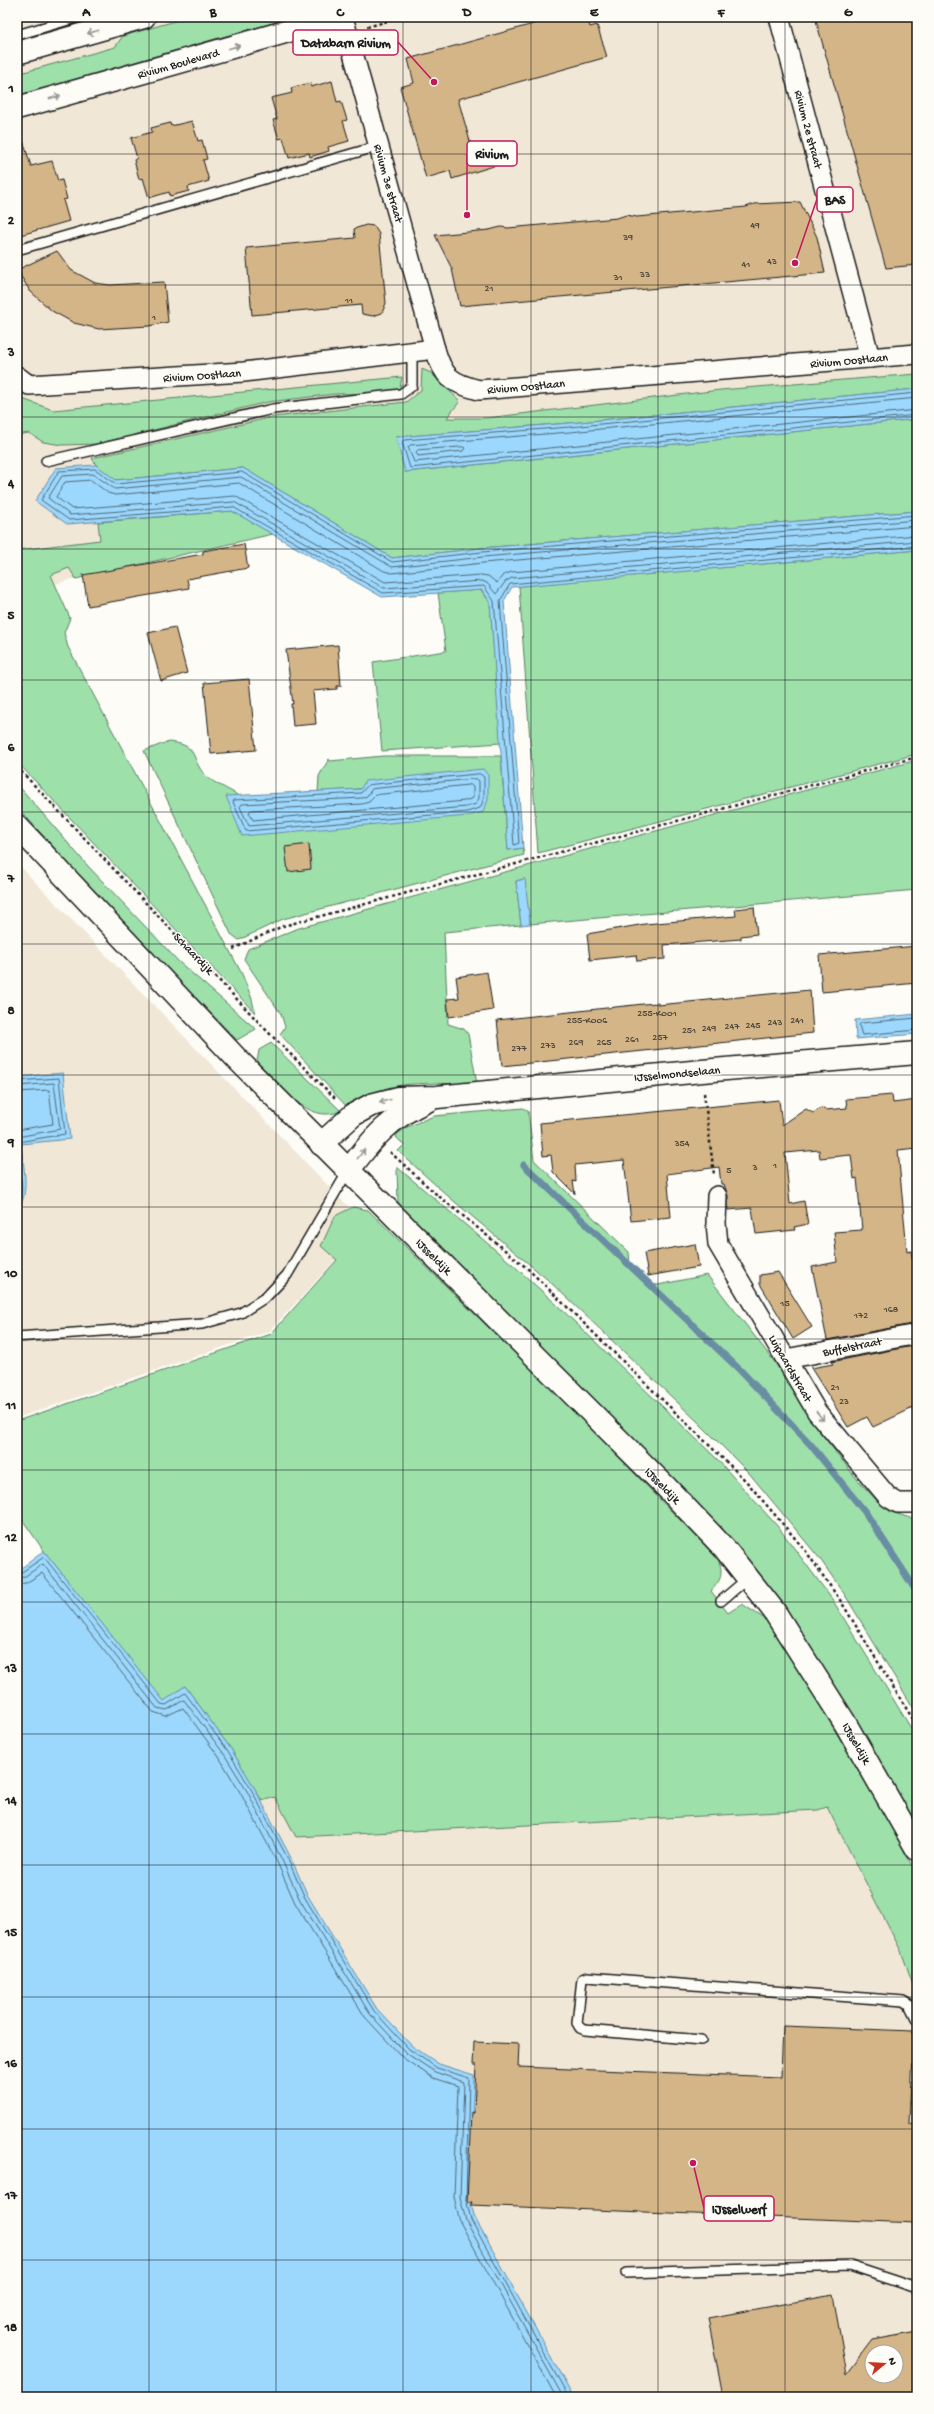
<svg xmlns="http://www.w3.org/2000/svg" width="934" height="2414" viewBox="0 0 934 2414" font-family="'Gochi Hand',sans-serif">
<rect width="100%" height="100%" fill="#fdfcf7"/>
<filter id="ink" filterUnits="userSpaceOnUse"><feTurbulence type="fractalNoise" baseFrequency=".025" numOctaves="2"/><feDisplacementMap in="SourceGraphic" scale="8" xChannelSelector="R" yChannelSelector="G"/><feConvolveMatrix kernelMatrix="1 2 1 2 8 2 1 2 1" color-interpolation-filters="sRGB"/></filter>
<g filter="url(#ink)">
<!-- built -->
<g fill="#f1e7d6" fill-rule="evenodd">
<polygon points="17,17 917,17 917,412 486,452 17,596"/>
<polygon points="17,863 367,1226 270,1331 17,1418"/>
<path d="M799,1747l118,216v434h-347l-404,-596zM872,2352h24v24h-24z"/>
</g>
<!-- green -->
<g fill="#9de0aa" stroke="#5c7e63">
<polygon points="189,17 293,17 17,96 17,74 115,47 123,36"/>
<polygon points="422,369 431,373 460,401 447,418 487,418 720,390 917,374 917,389 570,423 397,437 405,472 917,419 917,511 482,548 392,558 243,468 115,480 96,465 92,458 273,417 406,402 421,390"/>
<polygon points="402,377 400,388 389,393 335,394 268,402 96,444 62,445 43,442 29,433 17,435 17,397 53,410"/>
<polygon points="232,511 273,534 76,579 69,568 51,575 70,618 64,633 68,647 242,974 252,999 255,1013 17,762 17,550 100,540 98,522"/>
<polygon points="917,550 917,754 538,853 519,586"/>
<polygon points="481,590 490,602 501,743 382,751 373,662 446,651 438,593"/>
<path d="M167,742c34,2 22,17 39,34 9,8 23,13 33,20l-13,1 135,-8 -43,3 1,-16 10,-17 1,2 53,-5h118l7,94 15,-2 1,7 -241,64 -44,21 -8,-6 -87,-183z"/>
<path d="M917,760v130l-387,34 -6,-45 -8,2 5,44 -77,7 4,92 16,5 4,5 9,50c-49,0 -88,-7 -130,23l-67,-73 5,-7 -4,-13 -37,-55 4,-10 51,-21z"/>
<polygon points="17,784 87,865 179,962 256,1029 237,1040 131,932 17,807"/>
<path d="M271,1043l70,68c-34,15 -62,-28 -84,-49l2,-12z"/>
<polygon points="523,1108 528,1111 534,1160 629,1252 630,1265 647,1284 658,1285 707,1275 774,1361 813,1423 856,1478 879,1503 891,1512 917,1520 917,1714 845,1595 820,1559 749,1473 696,1420 548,1280 449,1197 398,1151 404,1145 396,1137 397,1134 407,1127 434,1116"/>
<polygon points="397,1167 512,1264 556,1304 716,1458 779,1528 832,1599 917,1738 917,1825 806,1640 772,1591 398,1203"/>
<path d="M353,1207l15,3 200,195 150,154c6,15 3,21 -7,32l17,22 14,-9 23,15 34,50 91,155 27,51v120l-16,-44 -74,-144 -9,3 -522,27 -21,-40 -13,4 -31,-52 -46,-63 -21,16 -120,-151 -27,-39v-91l254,-87 66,-74 -16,-14 14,-30z"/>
</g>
<!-- water -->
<g fill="#9cd8fd" stroke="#698da3">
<polygon points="917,389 917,419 405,472 396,437 570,423"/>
<polygon points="96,465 116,480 243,468 392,558 482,548 917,511 917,550 512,587 504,601 523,848 508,850 490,602 482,590 382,597 232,511 67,524 35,501 56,468"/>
<polygon points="483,769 488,775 488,800 483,812 468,816 242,836 226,796 361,789 365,781"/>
<polygon points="525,879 530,924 521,925 516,881"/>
<polygon points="917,1014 917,1034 856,1039 855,1020"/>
<path d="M63,1073l7,66 -49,5c2,24 10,47 -4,68v-135z"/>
<polygon points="44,1551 164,1701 185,1686 231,1749 254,1787 290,1856 308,1896 377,2009 412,2046 439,2064 474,2075 469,2197 475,2218 573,2397 17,2397 17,1566 20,1569"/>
</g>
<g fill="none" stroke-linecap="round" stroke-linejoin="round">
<!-- shore -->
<g stroke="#4f6776" stroke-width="1">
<polyline points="917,393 570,427 404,440 402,442 410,468 917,415"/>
<polyline points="917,398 570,432 410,445 408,447 414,462 917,410"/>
<polygon points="463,447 465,448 463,451 418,456 416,452 418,450"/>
<polyline points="917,515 482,552 392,562 242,472 116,484 95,469 59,471 41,500 69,520 233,507 383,593 484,586 494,601 514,845 519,843 500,601 510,584 917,546"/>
<polyline points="917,520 483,557 392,567 241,477 115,489 93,474 62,476 48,498 70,515 234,502 384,588 482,581 487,583 496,594 506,581 512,578 917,541"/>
<polyline points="917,526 483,563 392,573 384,571 239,483 115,495 108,493 91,480 65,482 56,497 72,509 235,496 385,582 481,575 488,576 497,583 503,575 512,572 917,535"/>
<polygon points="480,774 484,777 484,799 480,808 467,812 246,831 233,802 234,800 361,793 368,785"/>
<polygon points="477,779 479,781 479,798 476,804 466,807 249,826 240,807 242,804 362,798 367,796 372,789"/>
<polygon points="471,785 473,787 473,798 465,801 253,820 249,812 251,810 362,804 369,802 376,795"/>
<polyline points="917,1018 861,1023 859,1025 862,1035 917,1030"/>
<path d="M17,1081l42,-3 6,56 -47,8c-6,20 12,44 -1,63"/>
<polyline points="17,1086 54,1083 60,1129 17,1137"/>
<polyline points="17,1092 49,1090 53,1124 17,1130"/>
<polyline points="17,1572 22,1572 44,1557 161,1704 166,1705 185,1693 228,1751 251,1789 287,1857 305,1898 374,2011 409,2049 437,2068 469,2078 466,2201"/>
<polyline points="17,1578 24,1577 43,1564 157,1708 167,1710 184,1700 224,1754 247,1791 282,1860 300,1900 370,2014 406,2053 435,2072 464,2082 460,2197 466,2221 563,2397"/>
<polyline points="17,1584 26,1583 42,1573 153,1712 166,1716 183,1708 219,1757 241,1794 277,1862 295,1903 365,2017 403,2058 433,2078 458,2086 454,2197 460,2222 556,2397"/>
<polyline points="467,2203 471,2220 568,2397"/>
</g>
<!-- stream -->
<polyline stroke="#698da3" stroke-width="7" points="524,1165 740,1370 811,1445 865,1512 917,1592"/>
</g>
<!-- building -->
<g fill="#d4b588" stroke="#1c1c1c" fill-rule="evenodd">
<polygon points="558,17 587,17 590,27 597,25 607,57 458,99 473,152 492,146 497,165 452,179 450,171 426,178 400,87 414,83 408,59"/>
<polygon points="815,17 917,17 917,265 886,268"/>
<polygon points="332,81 337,102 341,101 347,120 343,121 349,141 328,147 329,151 310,157 309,153 289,158 283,138 279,139 273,120 277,119 271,98 292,93 291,88 310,83 311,87"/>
<polygon points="192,121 198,141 202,140 207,159 203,160 209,181 188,187 189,191 170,196 169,192 149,198 143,178 139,179 134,160 137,158 131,138 152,132 151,128 170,123 171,126"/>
<polygon points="17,134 21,134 31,166 52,161 58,181 62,180 67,199 63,200 69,221 17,236"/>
<polygon points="800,202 817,237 825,273 460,306 452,269 435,235 489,230 501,227 508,228 617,218 626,215 637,217 746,207 754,204"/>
<polygon points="366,225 374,226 379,234 386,303 382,313 373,316 362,314 361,305 252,315 246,248 355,238 354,229"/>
<polygon points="57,251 71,270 95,283 110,285 164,282 168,322 149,326 99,329 74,323 52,311 30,291 17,270"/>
<polygon points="244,544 248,568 187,579 189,588 88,606 83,575 203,554 203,551"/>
<polygon points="175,627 187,673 161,681 148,633"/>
<polygon points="338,645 341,686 337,686 337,689 313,691 316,724 293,726 291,704 293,704 286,650"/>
<polygon points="249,679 256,750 211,754 204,683"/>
<polygon points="309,844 311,869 288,872 285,847"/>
<polygon points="754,907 757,934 741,936 741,939 664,945 665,959 637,961 636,955 590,960 587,934 645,924 736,916 735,909"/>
<polygon points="917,946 917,983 822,992 819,955"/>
<polygon points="487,972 493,1010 449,1017 447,999 459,998 456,977"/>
<polygon points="810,990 813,1033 502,1066 497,1020 643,1004 658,1003 658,1005"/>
<polygon points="892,1095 893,1103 917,1100 917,1148 898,1150 907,1252 911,1251 917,1281 917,1323 827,1340 812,1267 837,1262 834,1232 862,1230 857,1178 854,1179 851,1155 820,1158 819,1150 785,1153 790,1204 804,1201 808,1224 794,1227 795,1230 756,1234 752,1208 728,1210 728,1196 724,1184 721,1184 719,1167 667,1174 671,1217 631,1221 624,1160 575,1165 576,1182 573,1181 575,1194 553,1172 551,1155 543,1156 540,1123 779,1100 782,1125 806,1109 813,1113 821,1108 826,1110 847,1108 846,1099"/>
<polygon points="695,1244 699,1267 648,1276 644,1253"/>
<polygon points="778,1272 812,1327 793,1339 760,1284 760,1275"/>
<polygon points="917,1345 917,1406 873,1427 867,1417 848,1427 811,1368 833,1364 831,1362"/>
<polygon points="783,2026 913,2031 909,2123 917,2124 917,2223 471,2205 472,2202 467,2202 471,2112 474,2113 476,2065 473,2065 474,2042 519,2044 518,2067 781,2077"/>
<path d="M833,2295l14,79 26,-34 44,-8v65h-194l-15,-79zM872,2352h24v24h-24z"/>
</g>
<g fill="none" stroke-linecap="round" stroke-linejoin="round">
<defs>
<g id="service">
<polyline points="17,35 79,17"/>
<polyline points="17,250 379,146"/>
<polyline points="46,461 273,409 401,394 412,386 412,352"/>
<polyline points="17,1337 202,1324 241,1313 266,1297 287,1275 348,1171"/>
<polyline points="721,1601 748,1578"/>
<polyline points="701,2040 585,2030 580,2028 577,2023 582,1979 587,1977 904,2001 909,2004 917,2020"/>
<polyline points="626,2273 850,2266 917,2288"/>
</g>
<g id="minor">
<polyline points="343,17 435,349"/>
<polyline points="779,17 870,358"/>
<path d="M17,376l12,9 215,-13 191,-23c8,28 16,34 44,41l438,-36"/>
<polyline points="717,1196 716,1223 718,1244 817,1412 888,1497 898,1503 917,1503"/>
<polyline points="786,1359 917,1334"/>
</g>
<g id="tertiary">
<polyline points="17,53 144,17"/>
<polyline points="17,108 338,17"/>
<polyline points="17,826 238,1060 667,1488 725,1549 774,1611 845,1723 917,1849"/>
<polyline points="321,1144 353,1115 371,1105 399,1098 437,1097 702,1071 917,1053"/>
<path d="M348,1171c25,-33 42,-54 81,-71"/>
</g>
</defs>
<!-- service casing -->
<use href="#service" stroke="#1c1c1c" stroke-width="12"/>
<!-- minor casing -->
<use href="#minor" stroke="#1c1c1c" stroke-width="22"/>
<!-- tertiary casing -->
<use href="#tertiary" stroke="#1c1c1c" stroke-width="25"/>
<!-- path -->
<g stroke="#1c1c1c" stroke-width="2.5" stroke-dasharray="3 3" stroke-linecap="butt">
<polyline points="367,27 402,17"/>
<polyline points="17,767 268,1032 337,1100"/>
<polyline points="233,949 283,926 917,757"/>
<polyline points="704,1093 714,1175"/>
<polyline points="390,1152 435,1193 528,1269 746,1481 805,1550 842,1603 917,1726"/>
</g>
<!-- service -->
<use href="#service" stroke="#fdfcf7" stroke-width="9"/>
<!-- minor -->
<use href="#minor" stroke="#fdfcf7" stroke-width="19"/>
<!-- tertiary -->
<use href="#tertiary" stroke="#fdfcf7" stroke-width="22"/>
</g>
<!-- one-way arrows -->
<defs><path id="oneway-shaft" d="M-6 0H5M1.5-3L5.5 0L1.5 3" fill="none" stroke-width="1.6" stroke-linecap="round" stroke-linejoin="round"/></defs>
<g stroke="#989794">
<use href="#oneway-shaft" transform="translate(93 32) rotate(164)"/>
<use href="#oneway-shaft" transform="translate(234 47) rotate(-16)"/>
<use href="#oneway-shaft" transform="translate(55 97) rotate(-16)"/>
<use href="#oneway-shaft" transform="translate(385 1101) rotate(165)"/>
<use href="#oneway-shaft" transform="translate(361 1154) rotate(-52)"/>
<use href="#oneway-shaft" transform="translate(820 1416) rotate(51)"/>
</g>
</g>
<!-- grid -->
<path fill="none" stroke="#1c1c1c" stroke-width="1" stroke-opacity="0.55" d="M149,17v2380M276,17v2380M403,17v2380M531,17v2380M658,17v2380M785,17v2380M17,154h900M17,285h900M17,417h900M17,549h900M17,680h900M17,812h900M17,944h900M17,1075h900M17,1207h900M17,1339h900M17,1470h900M17,1602h900M17,1734h900M17,1865h900M17,1997h900M17,2129h900M17,2260h900"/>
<g text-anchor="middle" stroke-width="3" stroke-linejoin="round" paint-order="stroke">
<!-- number labels -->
<g font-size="10" fill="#4a4237">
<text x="755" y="228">49</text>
<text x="628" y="240">39</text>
<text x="772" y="264">43</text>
<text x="746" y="267">41</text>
<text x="645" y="277">33</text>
<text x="618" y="280">31</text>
<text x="489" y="291">21</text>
<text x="349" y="303">11</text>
<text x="154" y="320">1</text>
<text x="657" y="1016">255-K001</text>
<text x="587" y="1023">255-K006</text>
<text x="797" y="1023">241</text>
<text x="775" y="1025">243</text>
<text x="753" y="1028">245</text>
<text x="732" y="1029">247</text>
<text x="709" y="1031">249</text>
<text x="689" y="1033">251</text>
<text x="660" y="1040">257</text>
<text x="632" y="1042">261</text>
<text x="576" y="1045">269</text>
<text x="604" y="1045">265</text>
<text x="548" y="1048">273</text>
<text x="519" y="1051">277</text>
<text x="682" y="1146">354</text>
<text x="775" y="1168">1</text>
<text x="755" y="1170">3</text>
<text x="729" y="1173">5</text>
<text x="785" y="1306">15</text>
<text x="891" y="1312">168</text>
<text x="861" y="1318">172</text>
<text x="835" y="1390">21</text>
<text x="844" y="1404">23</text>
</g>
<!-- street labels -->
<g font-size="12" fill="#1c1c1c" stroke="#fdfcf7">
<text transform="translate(178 63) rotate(-16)" y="4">Rivium Boulevard</text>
<text transform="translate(809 129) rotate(75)" y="4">Rivium 2e straat</text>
<text transform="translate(389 183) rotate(74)" y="4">Rivium 3e straat</text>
<text transform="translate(849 360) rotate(-5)" y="4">Rivium Oostlaan</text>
<text transform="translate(202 375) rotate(-4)" y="4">Rivium Oostlaan</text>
<text transform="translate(526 386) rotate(-5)" y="4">Rivium Oostlaan</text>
<text transform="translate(194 953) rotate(46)" y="4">Schaardijk</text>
<text transform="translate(677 1073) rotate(-5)" y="4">IJsselmondselaan</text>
<text transform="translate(434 1256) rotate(45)" y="4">IJsseldijk</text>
<text transform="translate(852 1346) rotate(-11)" y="4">Buffelstraat</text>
<text transform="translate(791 1368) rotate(60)" y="4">Luipaardstraat</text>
<text transform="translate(663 1485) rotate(46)" y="4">IJsseldijk</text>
<text transform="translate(857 1743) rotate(60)" y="4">IJsseldijk</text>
</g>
</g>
<!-- callouts -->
<path fill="none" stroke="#c2185b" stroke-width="1.5" d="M434 82L398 42M467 215L467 154M795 263L817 199M693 2163L704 2208"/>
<g fill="#c2185b" stroke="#fdfcf7" stroke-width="1.5">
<circle cx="434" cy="82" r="4"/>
<circle cx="467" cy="215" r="4"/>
<circle cx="795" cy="263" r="4"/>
<circle cx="693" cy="2163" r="4"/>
</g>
<g fill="#fdfcf7" stroke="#c2185b" stroke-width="1.5">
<rect x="293" y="30" width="105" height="25" rx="4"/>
<rect x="467" y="141" width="50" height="25" rx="4"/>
<rect x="817" y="187" width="36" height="25" rx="4"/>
<rect x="704" y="2196" width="70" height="25" rx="4"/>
</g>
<g font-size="13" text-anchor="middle" font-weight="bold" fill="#1c1c1c">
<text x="346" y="47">Databarn Rivium</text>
<text x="492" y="158">Rivium</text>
<text x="835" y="204">BAS</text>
<text x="739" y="2213">IJsselwerf</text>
</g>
<!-- margin -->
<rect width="934" height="2414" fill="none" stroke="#fdfcf7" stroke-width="44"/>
<!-- north arrow -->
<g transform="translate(884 2364) rotate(72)"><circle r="19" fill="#fdfcf7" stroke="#a3a29f"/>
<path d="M0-3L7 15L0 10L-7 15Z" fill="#c8321e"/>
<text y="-6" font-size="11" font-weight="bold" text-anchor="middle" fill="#1c1c1c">N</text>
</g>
<rect x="22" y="22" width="890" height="2370" fill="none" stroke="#1c1c1c" stroke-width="1.5"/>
<g font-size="13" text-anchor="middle" font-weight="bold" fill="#1c1c1c">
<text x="86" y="16">A</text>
<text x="213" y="16">B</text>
<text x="340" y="16">C</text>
<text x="467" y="16">D</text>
<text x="594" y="16">E</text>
<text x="721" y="16">F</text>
<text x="848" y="16">G</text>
<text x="11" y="92">1</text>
<text x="11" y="224">2</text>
<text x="11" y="356">3</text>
<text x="11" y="487">4</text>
<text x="11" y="619">5</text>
<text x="11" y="751">6</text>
<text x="11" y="882">7</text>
<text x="11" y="1014">8</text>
<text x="11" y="1146">9</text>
<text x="11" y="1277">10</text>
<text x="11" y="1409">11</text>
<text x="11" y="1541">12</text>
<text x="11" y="1672">13</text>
<text x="11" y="1804">14</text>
<text x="11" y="1936">15</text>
<text x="11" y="2067">16</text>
<text x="11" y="2199">17</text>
<text x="11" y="2331">18</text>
</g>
</svg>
